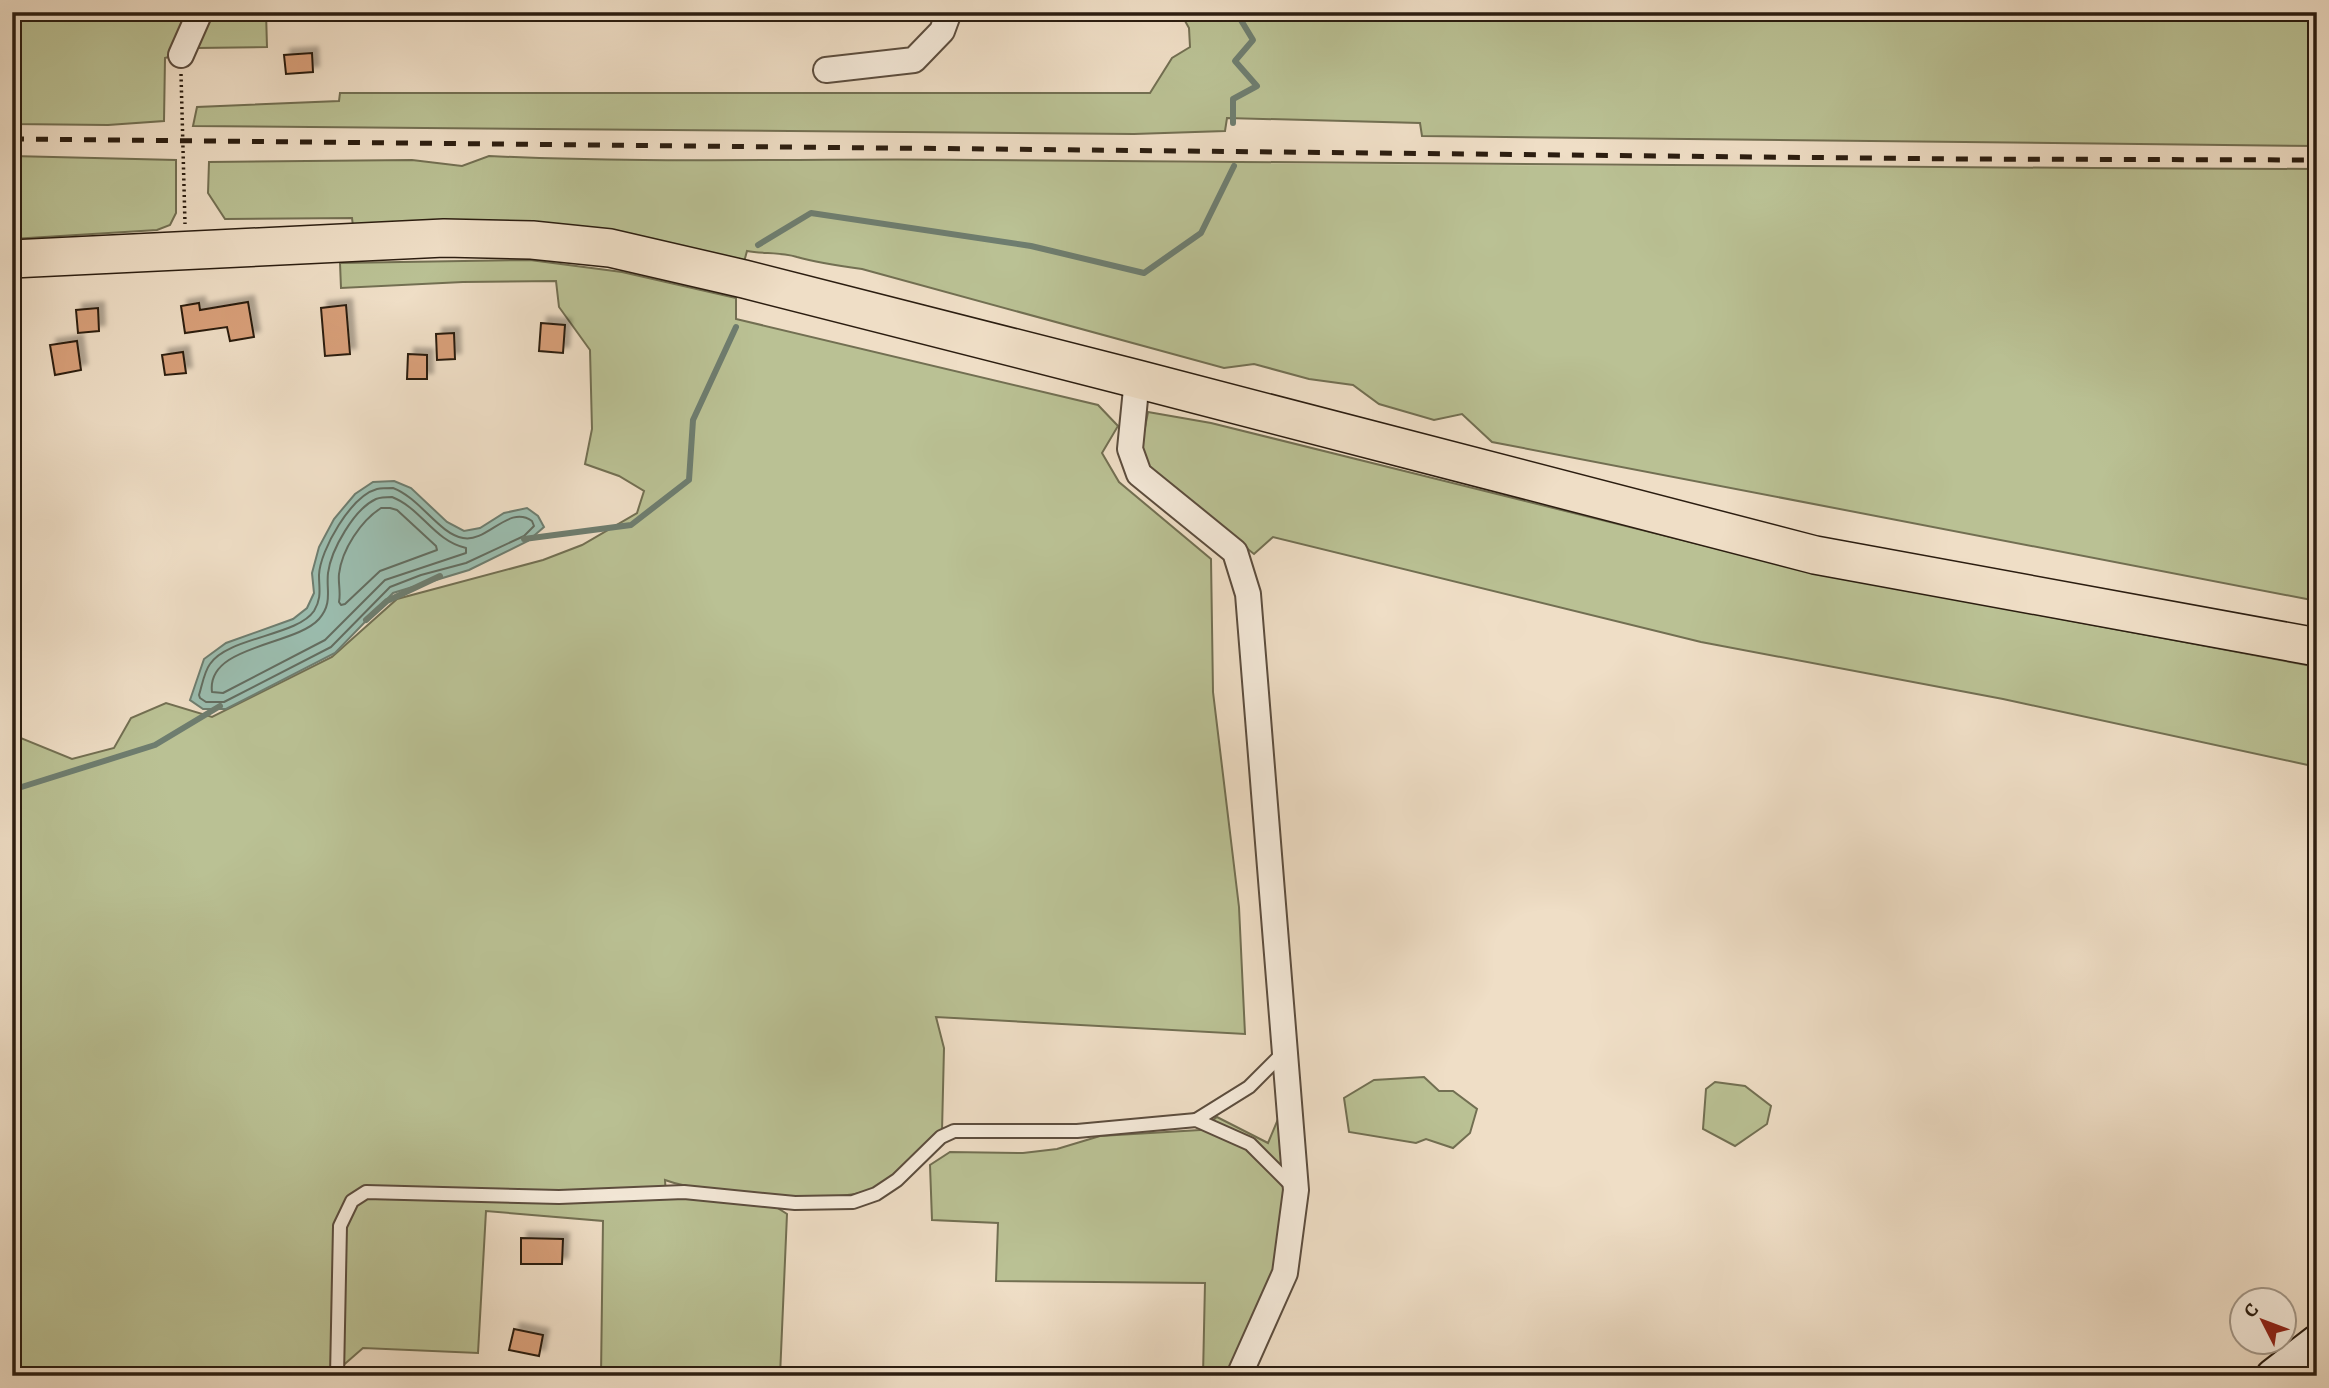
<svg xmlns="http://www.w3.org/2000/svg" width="2329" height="1388" viewBox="0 0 2329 1388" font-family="Alegreya,serif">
<defs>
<filter id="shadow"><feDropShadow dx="6" dy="-6" stdDeviation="2" flood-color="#0004"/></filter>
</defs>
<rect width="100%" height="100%" fill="#efdec6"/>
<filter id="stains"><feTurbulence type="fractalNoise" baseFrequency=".00286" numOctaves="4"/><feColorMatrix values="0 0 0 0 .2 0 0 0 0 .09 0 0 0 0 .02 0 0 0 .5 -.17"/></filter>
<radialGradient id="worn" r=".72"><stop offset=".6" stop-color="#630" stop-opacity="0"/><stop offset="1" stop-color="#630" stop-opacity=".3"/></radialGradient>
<!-- green -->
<g fill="#bac194" stroke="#726f52" stroke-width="2">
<polygon points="12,12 266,12 267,47 197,48 165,58 164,121 108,125 12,124"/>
<polygon points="1180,12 2317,12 2317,146 1422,136 1420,123 1227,118 1225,131 1134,134 193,126 197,107 339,101 340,93 1150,93 1172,58 1190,47 1189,28"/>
<polygon points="12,156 176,160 176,213 170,225 157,230 12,239"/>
<path d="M489,156c162,8 324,2 487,4 447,6 894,7 1341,9v432l-825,-159 -30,-28 -28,6 -55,-16 -26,-19 -44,-6 -55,-15 -30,4 -362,-99c-22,-3 -44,-6 -65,-12 -16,-5 -34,-3 -50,-6l-3,11 -391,-36 -1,-8 -127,1 -17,-26 1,-31 203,-2 50,6z"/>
<path d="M530,260l92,12 114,26v21l362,86 20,21 -16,27 17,29 92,77 2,133 26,215 6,127 -309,-17 8,31 -2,83c-21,20 -43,46 -70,58 -36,17 -170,5 -207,-9l1,16h18l92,11 11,7 -7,162h-179l2,-155 -117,-10 -8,142 -115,-5 -32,28h-319v-638l4,-2 56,23 42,-11 17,-30 35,-15 46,14 120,-60 65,-58 146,-39 39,-15 55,-32 7,-22 -25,-15 -34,-12 7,-35 -2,-79 -31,-43 -3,-26 -93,1 -122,6 -1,-25z"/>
<polygon points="1148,412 1211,423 1811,572 2317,667 2317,767 2003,699 1701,642 1273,537 1254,554 1151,472 1141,448"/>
<polygon points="1424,1077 1439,1091 1453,1091 1477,1109 1470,1133 1453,1148 1426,1139 1416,1143 1349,1132 1344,1098 1374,1080"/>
<polygon points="1715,1082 1745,1086 1771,1106 1767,1124 1735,1146 1703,1129 1706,1089"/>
<polygon points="1281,1112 1287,1202 1277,1270 1233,1376 1203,1376 1205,1283 996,1281 998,1223 932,1220 930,1165 950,1152 1023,1153 1057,1149 1100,1136 1200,1130 1217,1117 1268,1143"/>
</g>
<!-- water -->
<polygon fill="#9bbdaf" stroke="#6e7d6f" stroke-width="2" points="394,481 411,488 447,522 464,531 480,528 504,513 527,508 538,516 544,527 528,541 469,570 393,593 335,653 226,709 203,709 190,700 204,659 226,643 293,619 307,608 314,593 312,573 319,547 334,519 355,494 373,482"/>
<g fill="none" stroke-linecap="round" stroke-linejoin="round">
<!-- shore -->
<g stroke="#636d60" stroke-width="2">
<path d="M393,488c27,10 46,46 70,50 24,5 46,-34 69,-17l2,5 -10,10 -58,27 -45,12 -31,12 -59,60 -107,55h-18l-6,-4 -1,-3c3,-9 5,-23 11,-31 18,-27 87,-28 104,-53 8,-13 5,-22 5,-36 1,-25 32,-79 58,-86 5,-1 11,-1 16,-1z"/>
<path d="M392,497c29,11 42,44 74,51v5l-81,27 -60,60 -102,53 -11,-1c-6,-47 83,-46 107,-73 14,-16 7,-29 9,-46 3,-23 26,-64 48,-74 5,-2 11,-2 16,-2z"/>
<path d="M381,508h9l7,2 39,36 1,4 -57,21 -35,33 -4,1 -2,-3c2,-10 -1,-19 0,-28 3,-25 22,-53 42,-66z"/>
</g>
<!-- stream -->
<g stroke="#6e7d6f" stroke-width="6">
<polyline points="1233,123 1233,99 1257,86 1235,61 1253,40 1236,12"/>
<polyline points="758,245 811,213 1031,246 1144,273 1201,233 1234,166"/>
<polyline points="524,539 631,525 689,480 693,420 736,327"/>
<polyline points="366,620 387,601 440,576"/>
<polyline points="12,790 155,745 220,706"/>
</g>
</g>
<!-- building -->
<g fill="#d89f79" stroke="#2b1d10" stroke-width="2" filter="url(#shadow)">
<polygon points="312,53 313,72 286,74 284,55"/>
<polygon points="248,302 254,337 230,341 227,327 185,333 181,306 199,303 200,310"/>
<polygon points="346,305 350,354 325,356 321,308"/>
<polygon points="98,308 99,331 78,333 76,310"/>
<polygon points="541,323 565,325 563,353 539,351"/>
<polygon points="454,333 455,359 437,360 436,334"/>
<polygon points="77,341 81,370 55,375 50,345"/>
<polygon points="183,352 186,373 165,375 162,355"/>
<polygon points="408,354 427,355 427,379 407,379"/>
<polygon points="521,1238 563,1239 562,1264 521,1264"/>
<polygon points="514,1329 543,1335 539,1356 509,1350"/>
</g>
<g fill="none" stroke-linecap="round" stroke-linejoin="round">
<defs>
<g id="lane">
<polyline points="1196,1120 1249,1087 1284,1052"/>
<polyline points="337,1376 340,1226 352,1201 366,1192 559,1197 684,1192 795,1203 853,1202 876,1194 897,1180 941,1137 954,1131 1077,1131 1196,1120 1250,1144 1293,1187"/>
</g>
<g id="street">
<polyline points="181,55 200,12"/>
<polyline points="826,70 914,60 942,31 949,12"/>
<polyline points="1137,379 1130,449 1139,474 1235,552 1248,594 1296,1190 1285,1273 1239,1376"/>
</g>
<polyline id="secondary" points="2273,1376 2317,1342"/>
<polyline id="primary" points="12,259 444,238 532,240 610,248 744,279 1137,379 1815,555 2317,647"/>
</defs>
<!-- lane casing -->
<use href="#lane" stroke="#5c4d3e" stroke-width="16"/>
<!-- street casing -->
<use href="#street" stroke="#5c4d3e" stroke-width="28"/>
<!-- secondary casing -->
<use href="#secondary" stroke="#2b1d10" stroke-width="37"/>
<!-- primary casing -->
<use href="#primary" stroke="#2b1d10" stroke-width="40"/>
<!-- path -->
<polyline stroke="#2b1d10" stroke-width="3.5" stroke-dasharray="2 3.5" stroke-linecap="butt" points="181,74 185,224"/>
<!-- lane -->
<use href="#lane" stroke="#f5eada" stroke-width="12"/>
<!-- street -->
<use href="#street" stroke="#f5eada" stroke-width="24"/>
<!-- secondary -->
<use href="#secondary" stroke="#f5eada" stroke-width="33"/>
<!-- primary -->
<use href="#primary" stroke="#efdec6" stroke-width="37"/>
<!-- rail -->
<polyline stroke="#2b1d10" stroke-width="5" stroke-dasharray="12 12" stroke-linecap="butt" points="12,139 1958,159 2317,160"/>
</g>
<!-- margin -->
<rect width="2329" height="1388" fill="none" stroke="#efdec6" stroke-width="42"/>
<rect x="14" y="14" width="2301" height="1360" fill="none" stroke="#2b1d10" stroke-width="3.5"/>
<rect x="21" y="21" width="2287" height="1346" fill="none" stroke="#2b1d10" stroke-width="2"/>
<!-- north arrow -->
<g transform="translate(2263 1321) rotate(312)"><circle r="33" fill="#f5eada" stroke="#a49889" stroke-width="2"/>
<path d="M0-5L12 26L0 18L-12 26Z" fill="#8f2418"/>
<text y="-10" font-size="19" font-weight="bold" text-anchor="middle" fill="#2b1d10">С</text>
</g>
<rect width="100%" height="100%" filter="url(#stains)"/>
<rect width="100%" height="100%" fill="url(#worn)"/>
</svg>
